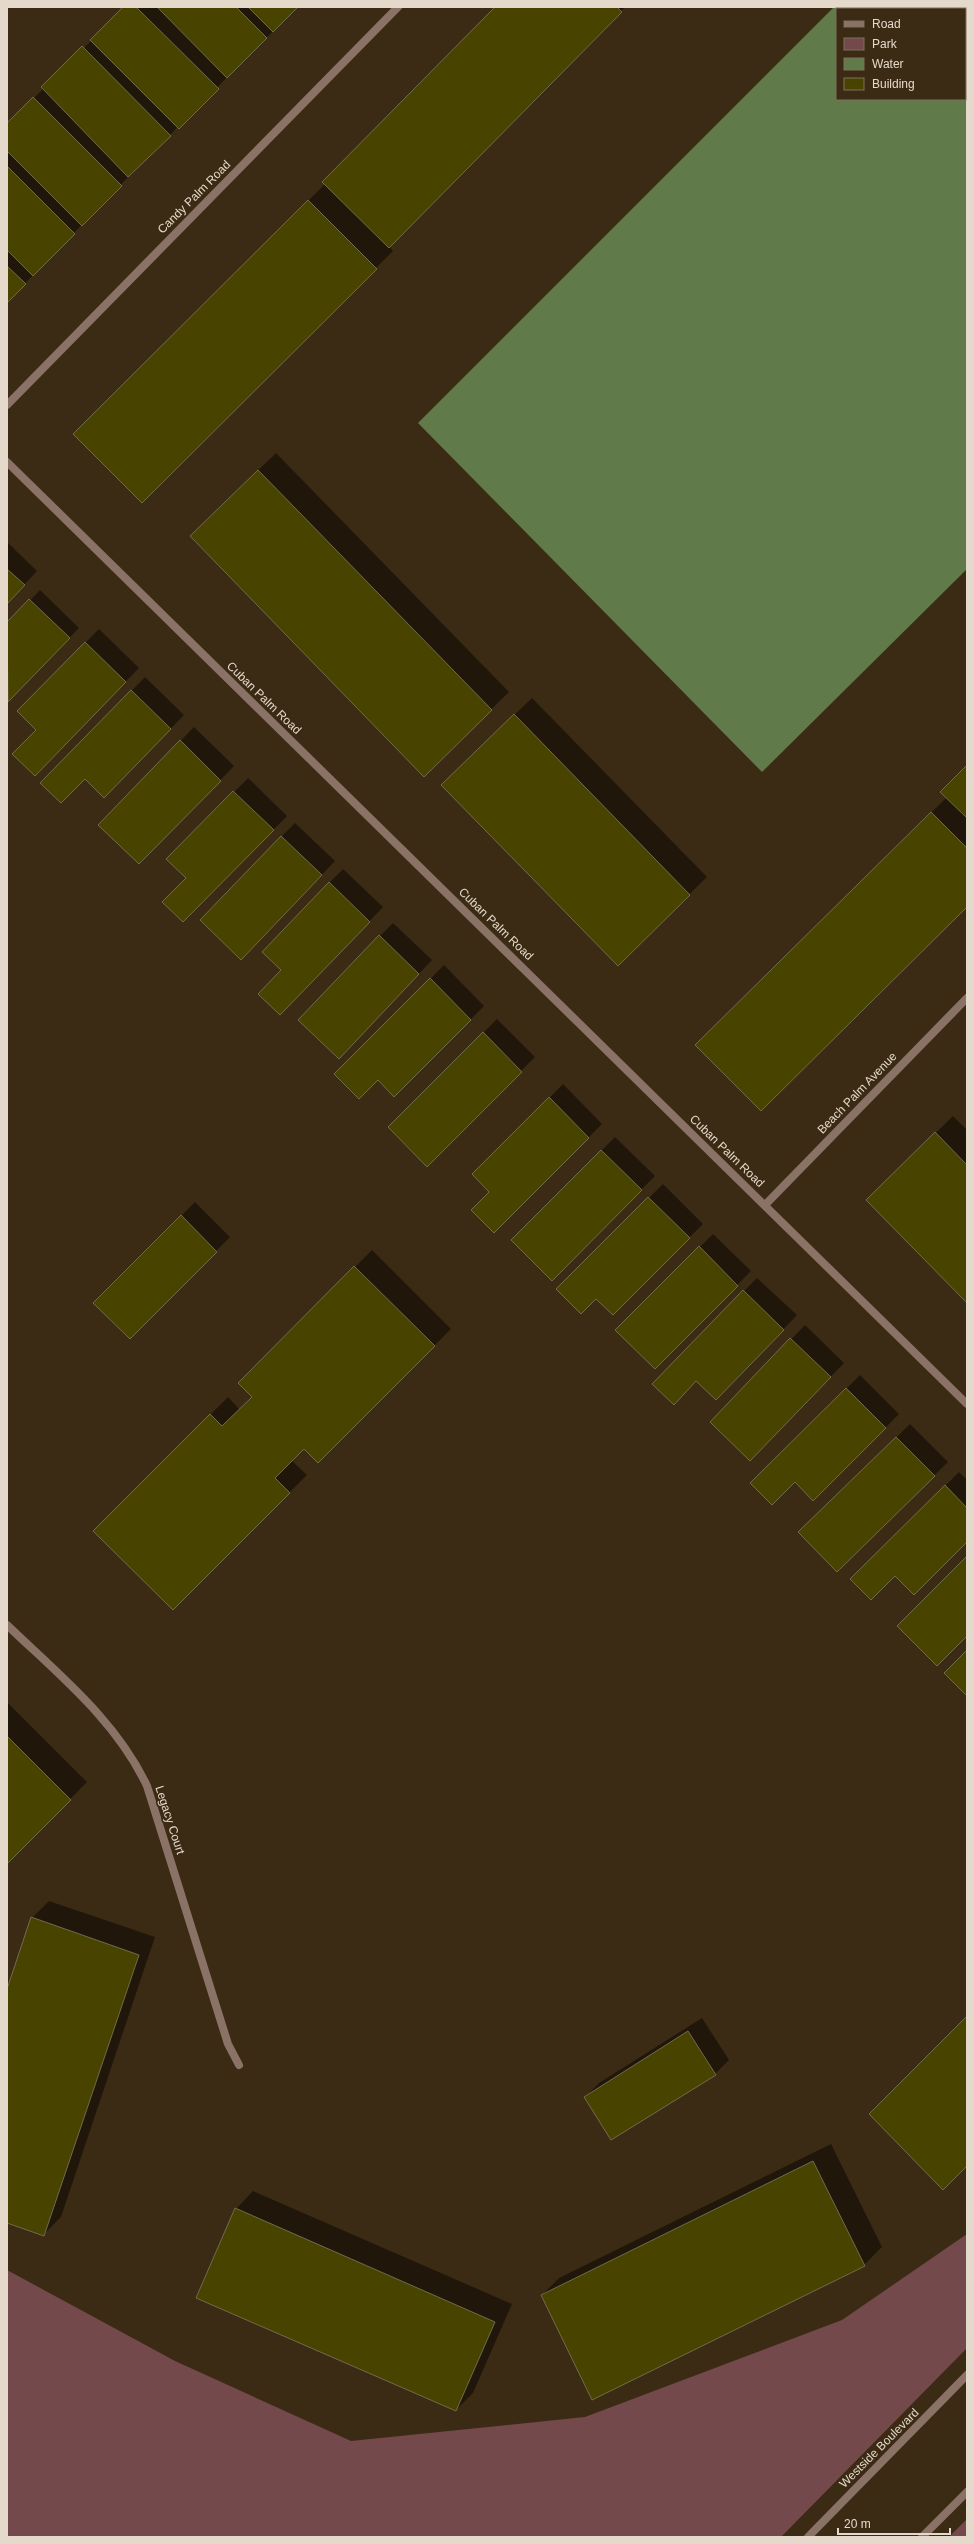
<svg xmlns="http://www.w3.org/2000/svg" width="974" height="2544" viewBox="0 0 974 2544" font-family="Arial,sans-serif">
<rect width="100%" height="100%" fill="#3c2b14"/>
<!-- green -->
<g fill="#73494b">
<polygon points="967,2234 967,2348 781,2537 7,2537 7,2270 175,2361 351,2441 585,2417 842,2320"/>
<polygon points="967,2519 967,2537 949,2537"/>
</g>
<!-- water -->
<path fill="#607b49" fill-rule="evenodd" d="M834,7h133v562l-205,203 -344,-349zM837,9h128v90h-128z"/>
<!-- shadow -->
<g fill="#0007">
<polygon points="125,7 297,7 134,171 7,302 7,125"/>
<polygon points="496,7 625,7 389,246 393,251 142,502 75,434 325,184"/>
<polygon points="276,453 509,692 424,775 208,519"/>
<polygon points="7,542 37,571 7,603"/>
<polygon points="40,590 79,628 8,701 7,624"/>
<polygon points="99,629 139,668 48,761 37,730 18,711"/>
<polygon points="145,677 184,715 104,797 85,778 41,783"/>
<polygon points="532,698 707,877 618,964 460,767"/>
<polygon points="194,727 234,766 139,863 99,825"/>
<polygon points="967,766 967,906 696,1045 947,797"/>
<polygon points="248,778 287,816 183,921 187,878 168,859"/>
<polygon points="295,823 335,861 255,945 281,837"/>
<polygon points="343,869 383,907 294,1000 283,970 329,883"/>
<polygon points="393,923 432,960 352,1044 380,936"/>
<polygon points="444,965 484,1006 394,1096 378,1079 336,1074"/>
<polygon points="497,1019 535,1057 427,1165 389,1127"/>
<polygon points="563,1084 602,1124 494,1232 491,1192 473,1174"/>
<polygon points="953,1116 967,1130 967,1302 867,1200"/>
<polygon points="615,1137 655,1176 552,1279 512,1240"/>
<polygon points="663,1184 703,1224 613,1314 596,1297 557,1289"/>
<polygon points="195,1202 230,1237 130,1338 94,1303"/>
<polygon points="713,1234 751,1271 655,1368 616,1330"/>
<polygon points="372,1250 451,1329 318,1462 304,1448 291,1460 307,1475 173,1609 94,1531 228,1397 240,1410 253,1397 240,1383"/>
<polygon points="757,1278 797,1315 730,1385 744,1291"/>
<polygon points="805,1325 844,1363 763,1446 711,1422"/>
<polygon points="860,1375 899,1414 814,1500 795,1481 752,1483"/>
<polygon points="910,1424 948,1462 837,1571 800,1533"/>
<polygon points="959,1472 967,1480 967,1541 895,1575 852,1579"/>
<polygon points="7,1702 87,1782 7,1863"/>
<polygon points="49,1901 155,1937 61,2217 44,2234 7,2222 7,1992 32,1918"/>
<polygon points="702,2018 729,2060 715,2074 585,2097 599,2083"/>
<polygon points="831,2144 882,2247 864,2265 593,2398 542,2295 559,2278"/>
<polygon points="253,2191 512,2304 473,2393 456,2410 236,2209"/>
</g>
<!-- building -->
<g fill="#494300" stroke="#6f6c4e">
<polygon points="123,7 136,7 219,89 179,129 90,40"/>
<polygon points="157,7 236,7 267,38 227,78"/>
<polygon points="248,7 298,7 273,32"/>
<polygon points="495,7 617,7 622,12 389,248 322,182"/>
<polygon points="82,46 171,136 128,177 41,87"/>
<polygon points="33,97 122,186 82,226 7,151 7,123"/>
<polygon points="7,166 75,234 33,276 7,250"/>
<polygon points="308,200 377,269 142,503 73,434"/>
<polygon points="7,266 26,284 7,303"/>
<polygon points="258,470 492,710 424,777 190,536"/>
<polygon points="7,569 25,585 7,604"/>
<polygon points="29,599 70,638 8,702 7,622"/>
<polygon points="85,642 126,682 35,776 12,754 36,730 17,711"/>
<polygon points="131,690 171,729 104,798 85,779 61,803 40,783"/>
<polygon points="514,714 690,895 618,966 441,785"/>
<polygon points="180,740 221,781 139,864 98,825"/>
<polygon points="967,765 967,818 940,792"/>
<polygon points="233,791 274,830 183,922 162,902 186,878 166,859"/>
<polygon points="931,812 967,848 967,907 761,1111 695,1045"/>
<polygon points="281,836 322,875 241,960 200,920"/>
<polygon points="329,882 370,922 280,1015 258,994 281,970 262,952"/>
<polygon points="379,935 419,974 339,1059 298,1020"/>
<polygon points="430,978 471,1020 394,1097 378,1080 359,1099 334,1074"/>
<polygon points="483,1032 522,1072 427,1167 388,1127"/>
<polygon points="549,1097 589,1138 494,1233 471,1210 489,1192 472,1174"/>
<polygon points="935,1132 967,1165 967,1303 866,1200"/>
<polygon points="601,1150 642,1190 552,1281 511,1240"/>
<polygon points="648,1197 690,1238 613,1315 596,1299 581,1314 556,1289"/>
<polygon points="181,1215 217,1252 130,1339 93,1303"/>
<polygon points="699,1246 738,1286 655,1369 615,1330"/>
<polygon points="354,1266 435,1346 318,1463 304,1449 275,1478 290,1493 173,1610 93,1531 210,1414 222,1426 252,1397 238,1383"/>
<polygon points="743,1290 784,1330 716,1400 696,1381 674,1405 652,1384"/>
<polygon points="790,1338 831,1377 750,1461 710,1422"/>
<polygon points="846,1388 886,1428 813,1501 795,1482 772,1505 750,1483"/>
<polygon points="896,1437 935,1476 837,1572 798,1532"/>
<polygon points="945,1485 967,1508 967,1542 914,1595 895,1576 871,1600 850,1579"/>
<polygon points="967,1556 967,1636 937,1666 897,1626"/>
<polygon points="967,1650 967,1696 944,1673"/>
<polygon points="7,1736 71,1800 7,1864"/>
<polygon points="31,1917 139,1955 44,2236 7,2223 7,1989"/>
<polygon points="967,2016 967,2166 943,2190 869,2114"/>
<polygon points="688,2031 716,2075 611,2140 584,2097"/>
<polygon points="813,2161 865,2266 592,2400 541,2295"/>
<polygon points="235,2208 495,2322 456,2411 196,2298"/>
</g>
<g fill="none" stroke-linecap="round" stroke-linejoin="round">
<!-- minor -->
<g stroke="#8b7267" stroke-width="8">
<polyline points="7,405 398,7"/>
<polyline points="7,462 967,1404"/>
<polyline points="765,1205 967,998"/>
<path d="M7,1625c51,49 109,95 140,161l81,258 11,21"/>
</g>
<!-- tertiary -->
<g stroke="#8b7267" stroke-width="8">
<polyline points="808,2537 967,2375"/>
<polyline points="922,2537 967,2492"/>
</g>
</g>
<g text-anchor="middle" stroke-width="3.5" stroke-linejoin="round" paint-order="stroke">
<!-- street labels -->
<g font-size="12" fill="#e4d9cb" stroke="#3c2b14">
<text transform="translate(194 197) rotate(-45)" y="4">Candy Palm Road</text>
<text transform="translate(264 698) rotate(44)" y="4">Cuban Palm Road</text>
<text transform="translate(496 924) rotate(44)" y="4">Cuban Palm Road</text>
<text transform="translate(857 1093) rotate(-46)" y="4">Beach Palm Avenue</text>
<text transform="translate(727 1151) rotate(44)" y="4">Cuban Palm Road</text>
<text transform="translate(170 1820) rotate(72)" y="4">Legacy Court</text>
<text transform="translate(879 2448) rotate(-45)" y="4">Westside Boulevard</text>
</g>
</g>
<!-- border -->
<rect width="974" height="2544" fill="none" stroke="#e4d9cb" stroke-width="16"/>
<!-- legend -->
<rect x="836" y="8" width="130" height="92" fill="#3c2b14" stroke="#7f715d"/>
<rect x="844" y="21" width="20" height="6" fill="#8b7267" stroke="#7f715d"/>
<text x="872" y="28" font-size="12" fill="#e4d9cb">Road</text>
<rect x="844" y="38" width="20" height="12" fill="#73494b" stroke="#7f715d"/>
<text x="872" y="48" font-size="12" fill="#e4d9cb">Park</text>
<rect x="844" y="58" width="20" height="12" fill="#607b49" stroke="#7f715d"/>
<text x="872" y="68" font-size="12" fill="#e4d9cb">Water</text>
<rect x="844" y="78" width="20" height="12" fill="#494300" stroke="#7f715d"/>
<text x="872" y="88" font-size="12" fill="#e4d9cb">Building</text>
<!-- scale -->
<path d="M838 2528v6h112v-6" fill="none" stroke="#e4d9cb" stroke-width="2"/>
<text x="844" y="2528" font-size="12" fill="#e4d9cb" stroke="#3c2b14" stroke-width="3" paint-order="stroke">20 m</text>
</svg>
